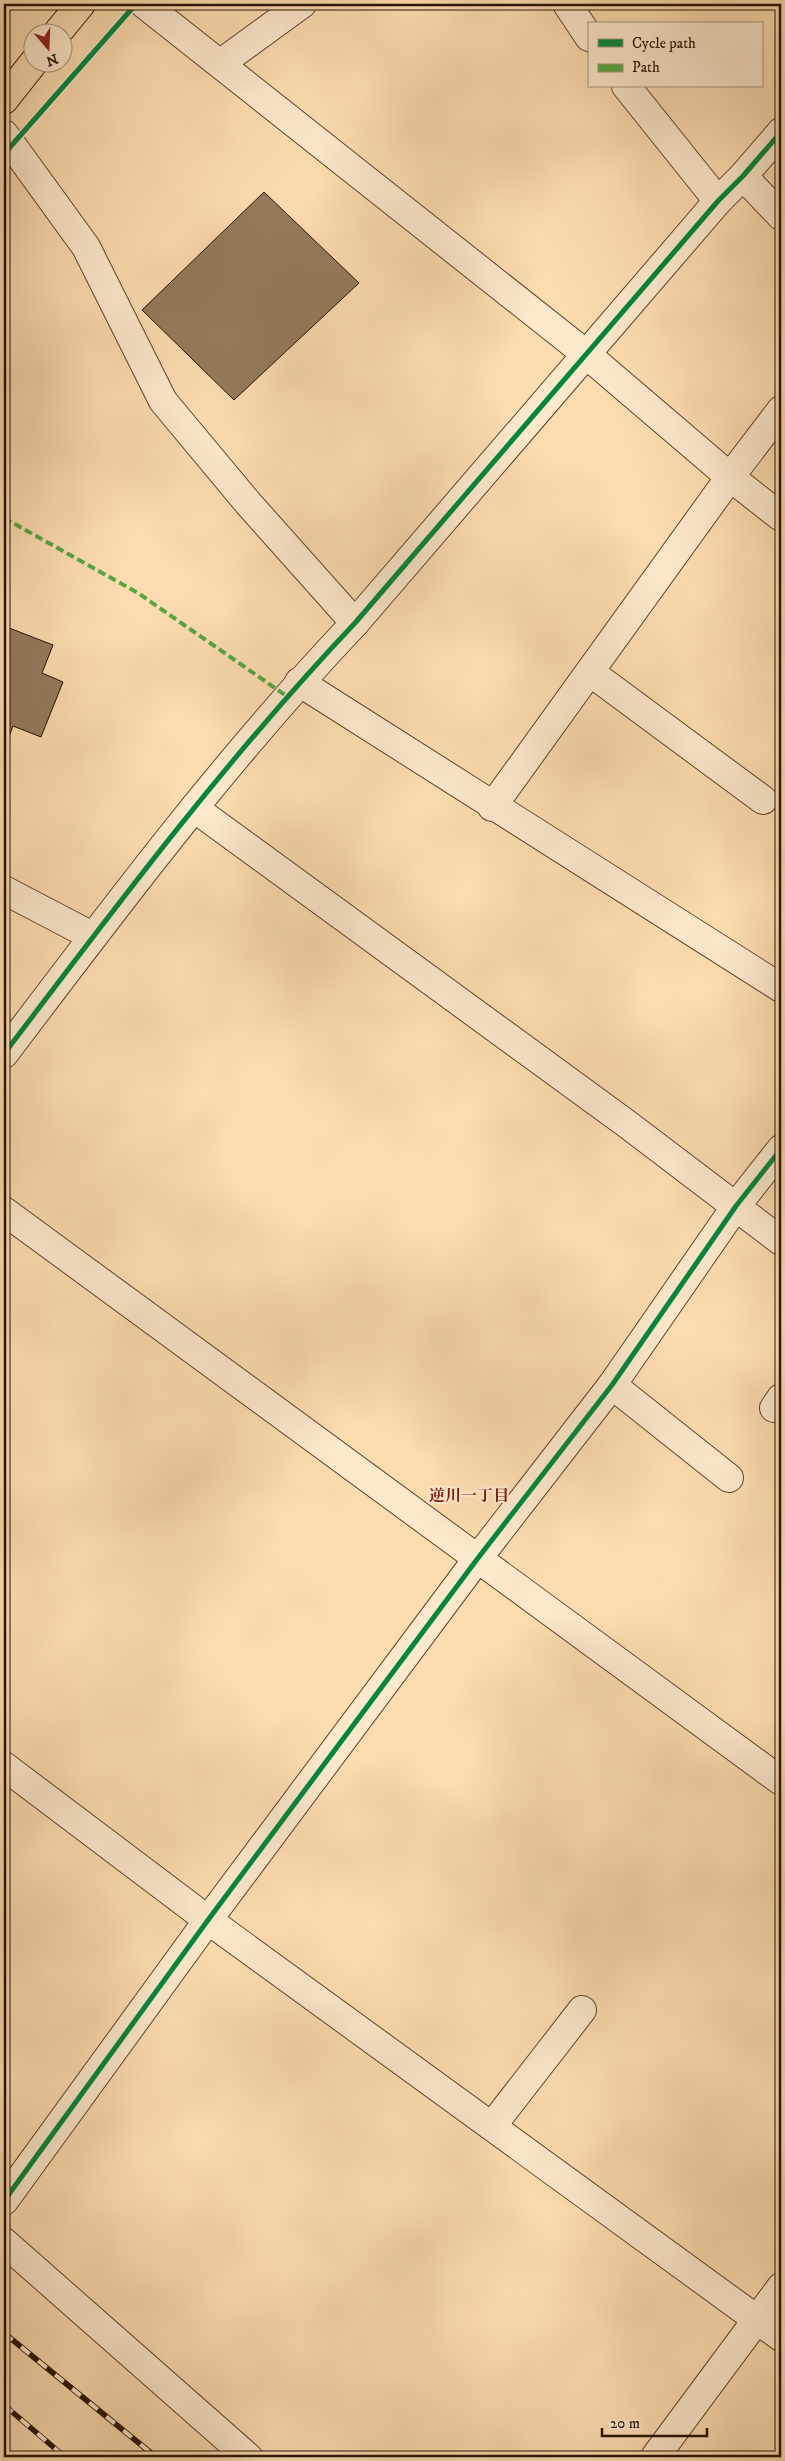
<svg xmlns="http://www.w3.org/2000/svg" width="785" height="2461" viewBox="0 0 785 2461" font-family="'IM FELL DW Pica','Noto Serif JP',serif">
<rect width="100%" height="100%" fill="#fcdcaf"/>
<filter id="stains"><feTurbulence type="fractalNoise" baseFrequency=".004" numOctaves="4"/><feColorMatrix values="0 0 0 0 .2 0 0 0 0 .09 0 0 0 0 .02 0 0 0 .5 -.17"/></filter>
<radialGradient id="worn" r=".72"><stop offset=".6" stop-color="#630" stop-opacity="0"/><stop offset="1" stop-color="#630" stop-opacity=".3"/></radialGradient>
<!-- building -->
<g fill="#957b5b" stroke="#261200">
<polygon points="264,192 359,283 234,400 142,310"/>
<polygon points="4,626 53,645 42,673 63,682 41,737 13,726 4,750"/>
</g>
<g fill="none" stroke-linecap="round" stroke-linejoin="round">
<defs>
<g id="minor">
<polyline points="144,4 586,354 730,477 781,517"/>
<polyline points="567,4 589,37"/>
<polyline points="221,63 302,4"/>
<polyline points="626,86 718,201"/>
<polyline points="4,134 86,247 163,401 248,503 355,623"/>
<polyline points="743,176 781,216"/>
<polyline points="590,672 763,800"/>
<polyline points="299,682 781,988"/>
<polyline points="492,807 730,477 781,410"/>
<polyline points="194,808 627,1124 781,1241"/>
<polyline points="4,890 92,936"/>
<path d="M4,1054c112,-148 223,-296 351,-431l363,-422 25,-25 38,-44"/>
<polyline points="4,1211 781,1781"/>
<polyline points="612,1385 729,1478"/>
<polyline points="774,1408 781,1398"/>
<polyline points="4,1766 208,1920 781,2337"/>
<polyline points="492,2126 582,2010"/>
<polyline points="4,2201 208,1920 478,1558 612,1385 736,1206 781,1149"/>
<polyline points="4,2242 248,2457"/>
<polyline points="655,2457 781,2287"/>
</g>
<g id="major">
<polyline points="58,32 81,4"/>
<polyline points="4,100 34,62"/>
</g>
</defs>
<!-- minor casing -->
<use href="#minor" stroke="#5c442c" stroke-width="30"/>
<!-- major casing -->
<use href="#major" stroke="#261200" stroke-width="30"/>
<!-- minor -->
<use href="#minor" stroke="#fde8cb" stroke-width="28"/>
<!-- major -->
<use href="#major" stroke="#fcdcaf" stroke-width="28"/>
<defs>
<g id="rail">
<polyline points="4,2333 156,2457"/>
<polyline points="4,2405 65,2457"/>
</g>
</defs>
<!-- rail casing -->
<use href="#rail" stroke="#261200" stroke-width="5.5"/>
<!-- rail -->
<use href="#rail" stroke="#fde8cb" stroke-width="4" stroke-dasharray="11" stroke-linecap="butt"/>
<!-- quiet -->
<polyline stroke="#53a840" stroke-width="4" stroke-dasharray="8 4" stroke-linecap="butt" points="4,518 138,593 288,697"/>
<defs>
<g id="cycleway">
<polyline points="4,154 136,4"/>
<path d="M4,1054c112,-148 223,-296 351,-431l363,-422 25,-25 38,-44"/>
<polyline points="4,2201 208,1920 478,1558 612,1385 736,1206 781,1149"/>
</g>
</defs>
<!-- cycleway casing -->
<use href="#cycleway" stroke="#fde8cb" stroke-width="8"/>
<!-- cycleway -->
<use href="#cycleway" stroke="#00873e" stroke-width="5"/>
</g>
<g text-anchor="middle" stroke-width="4" stroke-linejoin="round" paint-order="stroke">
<!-- neighbourhood labels -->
<g font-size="16" font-weight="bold" fill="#7a1f14" stroke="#fde8cb">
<text x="469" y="1501">逆川一丁目</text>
</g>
</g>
<!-- margin -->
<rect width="785" height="2461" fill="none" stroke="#fcdcaf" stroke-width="20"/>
<rect x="5" y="5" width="775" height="2451" fill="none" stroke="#261200" stroke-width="2.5"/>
<rect x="10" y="10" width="765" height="2441" fill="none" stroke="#261200"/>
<!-- legend -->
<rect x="588" y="22" width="175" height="65" fill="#fde8cb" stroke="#a7927a"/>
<rect x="598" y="39" width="25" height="8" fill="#00873e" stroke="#a7927a"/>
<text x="632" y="48" font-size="15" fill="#261200">Cycle path</text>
<rect x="598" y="64" width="25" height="8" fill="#53a840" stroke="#a7927a"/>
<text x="632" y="72" font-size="15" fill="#261200">Path</text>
<!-- north arrow -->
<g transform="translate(48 48) rotate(161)"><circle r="24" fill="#fde8cb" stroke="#a7927a"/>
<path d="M0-4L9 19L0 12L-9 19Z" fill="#8f2418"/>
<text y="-8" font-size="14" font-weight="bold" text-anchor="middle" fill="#261200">N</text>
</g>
<!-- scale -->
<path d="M602 2428v8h105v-8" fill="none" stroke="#261200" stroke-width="2.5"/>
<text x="610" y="2428" font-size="15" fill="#261200" stroke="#fde8cb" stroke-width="4" paint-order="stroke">20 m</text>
<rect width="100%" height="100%" filter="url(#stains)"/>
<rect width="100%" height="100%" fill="url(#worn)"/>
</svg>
